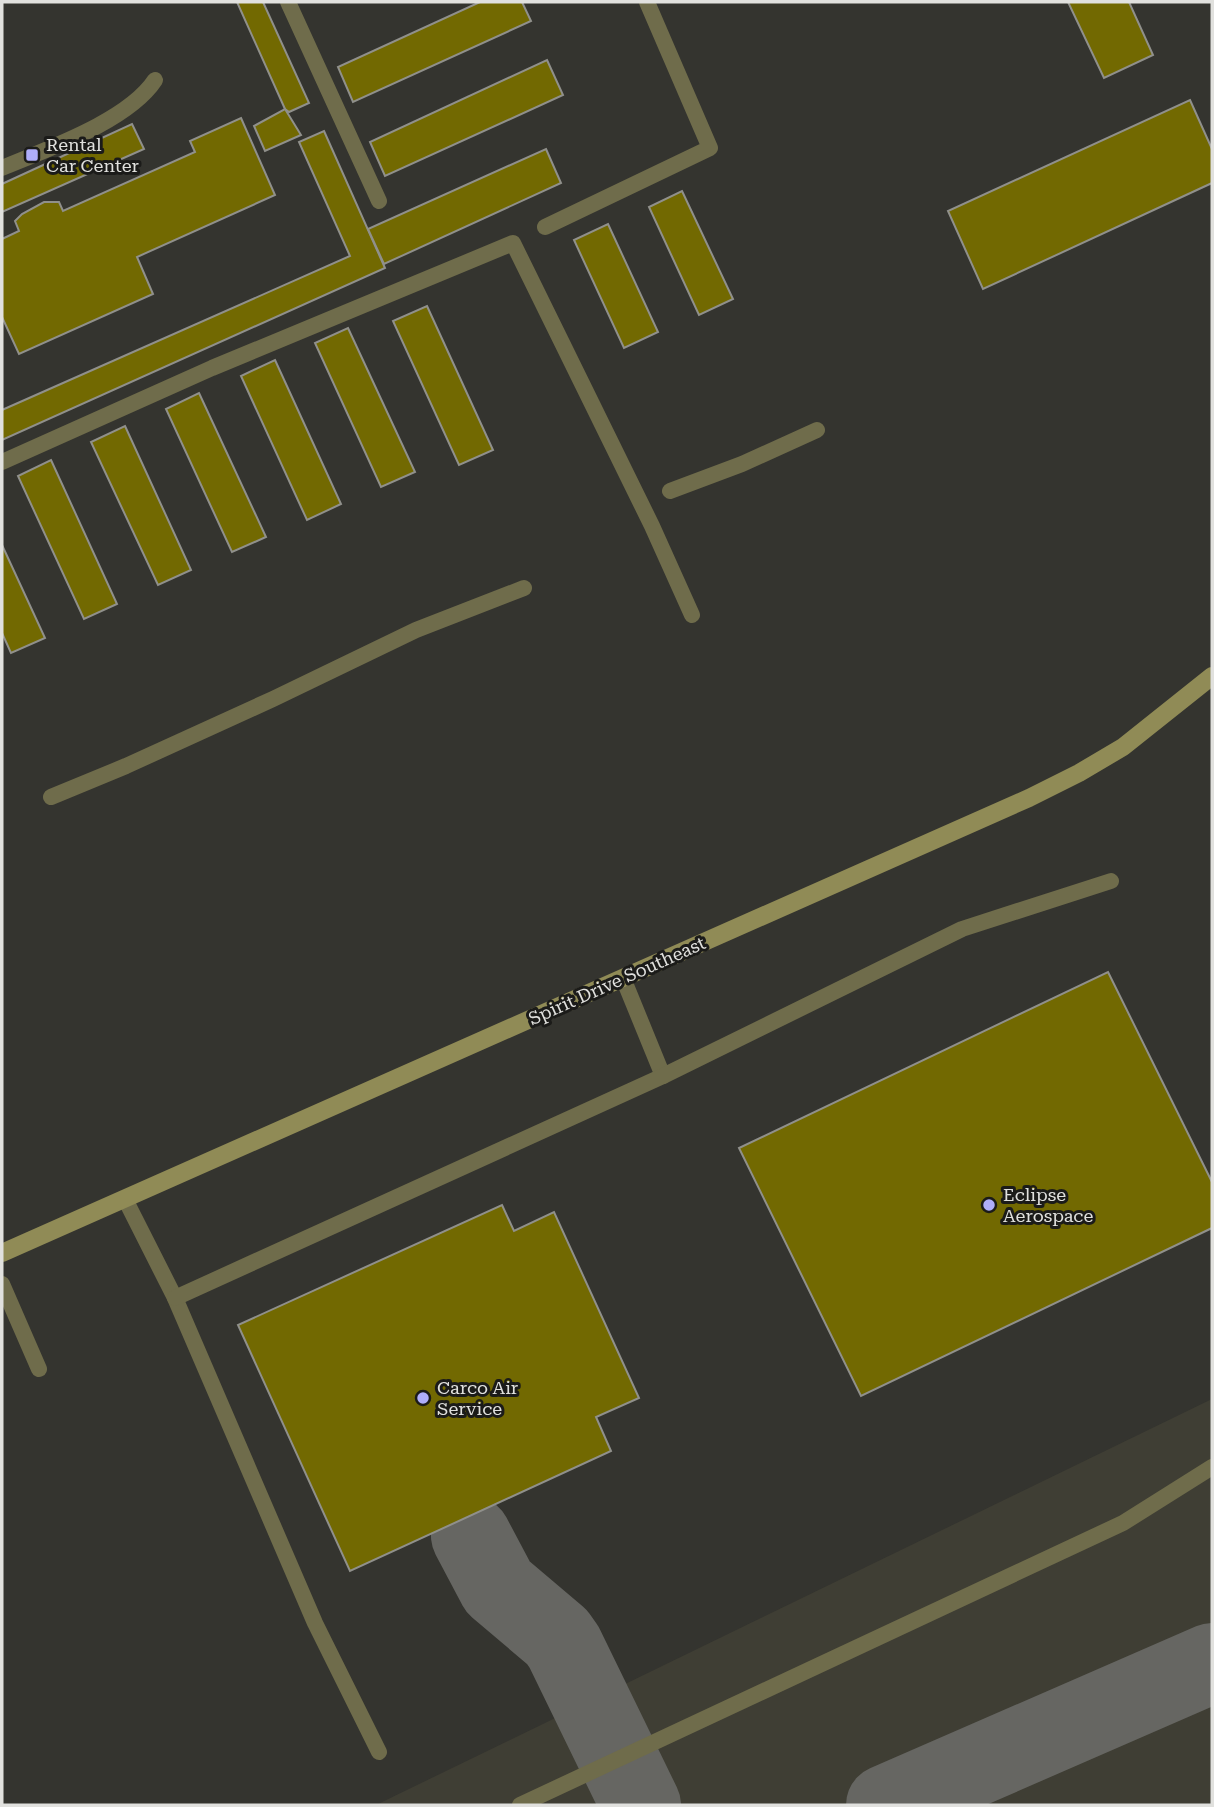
<svg xmlns="http://www.w3.org/2000/svg" width="1214" height="1807" viewBox="0 0 1214 1807" font-family="'Roboto Serif',serif">
<rect width="100%" height="100%" fill="#34342f"/>
<!-- built -->
<polygon fill="#3f3e34" points="1212,1399 1212,1805 376,1805"/>
<g fill="none" stroke-linecap="round" stroke-linejoin="round">
<!-- taxiway -->
<g stroke="#666662" stroke-width="80">
<polyline points="471,1536 498,1587 557,1637 564,1647 641,1805"/>
<polyline points="886,1805 1212,1663"/>
</g>
</g>
<!-- building -->
<g fill="#726901" stroke="#90908b" stroke-width="2">
<polygon points="237,2 263,2 309,103 289,112 285,109"/>
<polygon points="480,2 522,2 531,21 353,102 338,67"/>
<polygon points="1068,2 1129,2 1153,55 1104,78"/>
<polygon points="547,60 563,95 385,176 370,142"/>
<polygon points="1190,100 1212,149 1212,183 983,289 948,211"/>
<polygon points="285,109 301,135 265,151 254,126"/>
<polygon points="241,118 275,195 137,257 153,294 19,354 2,317 2,239 19,231 15,221 22,214 44,202 59,202 63,211 195,152 190,141"/>
<polygon points="132,124 144,149 2,212 2,184"/>
<polygon points="324,131 385,268 2,440 2,410 350,256 299,142"/>
<polygon points="546,149 561,183 384,264 368,229"/>
<polygon points="682,191 733,299 699,315 649,207"/>
<polygon points="608,224 658,332 624,348 574,240"/>
<polygon points="427,306 493,450 459,465 393,321"/>
<polygon points="348,328 415,472 381,487 315,343"/>
<polygon points="275,360 341,504 307,520 241,376"/>
<polygon points="199,393 266,537 232,552 166,409"/>
<polygon points="125,426 191,570 158,585 91,442"/>
<polygon points="51,460 117,604 84,619 18,476"/>
<polygon points="2,545 45,638 11,653 2,633"/>
<polygon points="1108,972 1212,1182 1212,1228 861,1396 739,1148"/>
<polygon points="502,1205 514,1231 554,1212 639,1398 596,1417 611,1451 350,1571 238,1325"/>
</g>
<g fill="none" stroke-linecap="round" stroke-linejoin="round">
<!-- lane -->
<g stroke="#6f6c4b" stroke-width="16">
<polyline points="288,2 379,201"/>
<path d="M2,168c45,-19 126,-47 153,-88"/>
<polyline points="545,227 710,148 647,2"/>
<polyline points="2,462 212,368 513,243 652,526 692,615"/>
<polyline points="670,491 742,464 817,430"/>
<polyline points="51,797 126,766 273,699 416,630 524,588"/>
<polyline points="623,978 663,1076"/>
<polyline points="125,1199 175,1298 315,1623 379,1752"/>
<polyline points="2,1284 39,1369"/>
<polyline points="175,1298 663,1076 962,929 1111,881"/>
<polyline points="520,1805 1123,1523 1212,1467"/>
</g>
<!-- secondary -->
<polyline stroke="#908b56" stroke-width="18" points="2,1253 1029,798 1079,773 1123,747 1212,676"/>
</g>
<!-- markers -->
<g fill="#afaefa" stroke="#1b1b19" stroke-width="2.5">
<rect x="25" y="148" width="14" height="14" rx="3.5"/>
<circle cx="989" cy="1205" r="7"/>
<circle cx="423" cy="1398" r="7"/>
</g>
<g text-anchor="middle" stroke-width="6" stroke-linejoin="round" paint-order="stroke">
<!-- poi labels -->
<g font-size="18" fill="#e1e1de" stroke="#1b1b19" text-anchor="start">
<text x="46" y="151">Rental<tspan x="46" dy="21">Car Center</tspan></text>
<text x="1003" y="1201">Eclipse<tspan x="1003" dy="21">Aerospace</tspan></text>
<text x="437" y="1394">Carco Air<tspan x="437" dy="21">Service</tspan></text>
</g>
<!-- street labels -->
<g font-size="18" fill="#e1e1de" stroke="#1b1b19">
<text transform="translate(617 981) rotate(-24)" y="6">Spirit Drive Southeast</text>
</g>
</g>
<!-- border -->
<rect width="1214" height="1807" fill="none" stroke="#e1e1de" stroke-width="7"/>
</svg>
